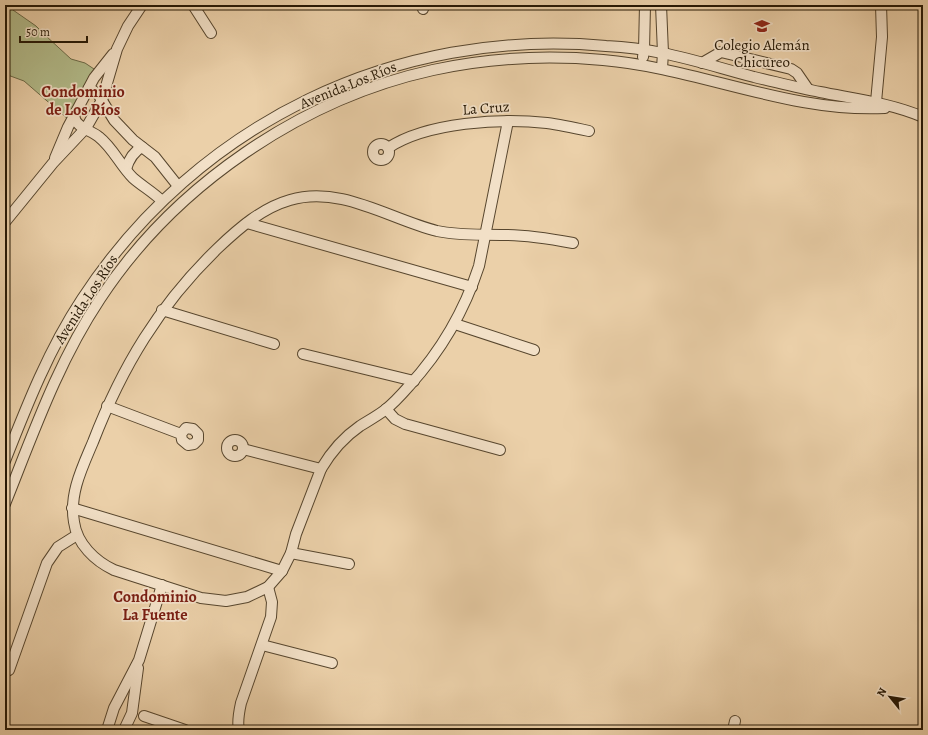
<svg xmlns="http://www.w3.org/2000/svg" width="928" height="735" viewBox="0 0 928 735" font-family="Alegreya,serif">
<rect width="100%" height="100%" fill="#ebd0a9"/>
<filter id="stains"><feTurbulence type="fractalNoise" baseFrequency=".005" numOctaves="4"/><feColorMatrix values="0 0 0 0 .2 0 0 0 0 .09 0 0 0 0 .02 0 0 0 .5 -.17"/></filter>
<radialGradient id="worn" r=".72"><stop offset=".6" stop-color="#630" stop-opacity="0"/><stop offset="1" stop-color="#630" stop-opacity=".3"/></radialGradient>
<!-- green -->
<polygon fill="#b3bc8b" stroke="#6c6a48" points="5,5 11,5 13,10 36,26 46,36 71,59 85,63 97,71 69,120 24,81 5,74"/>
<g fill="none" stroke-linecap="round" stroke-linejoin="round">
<defs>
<g id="minor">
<polyline points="193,5 211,33"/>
<polyline points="661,5 663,53 662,68"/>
<polyline points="423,9 424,5"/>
<polyline points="643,57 644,50 645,5"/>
<polyline points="702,63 721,52 791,69 797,73 808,89"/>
<polyline points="89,88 98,94 114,120 133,140 155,157 178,186"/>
<polyline points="876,102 882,37 881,5"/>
<path d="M74,116c2,12 17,14 25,21 14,11 21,28 34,41 9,8 20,14 29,23"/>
<circle cx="381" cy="152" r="8"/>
<path d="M388,148c39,-26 113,-30 159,-25 14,2 28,5 42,8"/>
<polyline points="55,158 68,127 94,78 113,54"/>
<path d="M126,169c3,-10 7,-17 16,-22"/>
<polyline points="5,222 53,163 86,128 102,100 117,49 128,26 142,5"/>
<polyline points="247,223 472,287"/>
<polyline points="162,310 274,344"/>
<polyline points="455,324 534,350"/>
<polyline points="303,354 414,381"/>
<polyline points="107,406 181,434 182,440 188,445 194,444 198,440 198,434 193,429 186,428 181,434"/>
<polyline points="386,409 395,419 405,424 500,450"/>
<circle cx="235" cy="448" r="8"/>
<path d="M243,449l78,20 -25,65 -5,19 -9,18 -14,16 -21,10 -21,4 -25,-3 -87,-28c-19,-9 -37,-26 -40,-48 -5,-28 8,-54 19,-80 29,-75 66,-137 125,-194 21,-20 44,-40 72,-48 51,-15 99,19 147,31 23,5 45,3 68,4 23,0 46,4 68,8"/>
<path d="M5,461c22,-56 44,-112 77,-162 115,-176 314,-272 524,-253 19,1 37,3 56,7 31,6 61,16 92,24 22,5 44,11 66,15 35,7 70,11 103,25"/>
<path d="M321,469c10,-17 23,-32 39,-43 8,-5 17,-10 25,-16 9,-7 17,-16 24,-24 33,-36 55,-74 70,-120l29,-145"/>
<path d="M5,504c28,-70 53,-142 95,-205 74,-113 201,-200 333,-229 55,-12 114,-15 170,-10 95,8 186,53 282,48"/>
<polyline points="72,508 282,571"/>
<polyline points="291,553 349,564"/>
<polyline points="262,645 332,663"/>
<polyline points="9,670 47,563 58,547 77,535"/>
<polyline points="144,716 185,730"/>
<polyline points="107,730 114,708 139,660 162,585"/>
<polyline points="124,730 132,713 138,668"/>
<path d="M239,730c-2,-8 0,-18 2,-27l30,-86 1,-15 -4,-15"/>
<polyline points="733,730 735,721"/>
</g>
</defs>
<!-- minor casing -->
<use href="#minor" stroke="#57462e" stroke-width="12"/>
<!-- minor -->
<use href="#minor" stroke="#f2e0c7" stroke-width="10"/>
</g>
<!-- icons -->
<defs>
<symbol id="school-bare" viewBox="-9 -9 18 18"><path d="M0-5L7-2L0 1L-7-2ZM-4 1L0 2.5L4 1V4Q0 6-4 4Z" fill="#8f2418" stroke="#f2e0c7" stroke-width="2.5" paint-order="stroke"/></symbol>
</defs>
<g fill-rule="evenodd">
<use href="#school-bare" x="751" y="15" width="22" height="22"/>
</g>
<g text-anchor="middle" stroke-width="3.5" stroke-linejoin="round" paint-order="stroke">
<!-- poi labels -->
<g font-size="15" fill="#261805" stroke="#f2e0c7">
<text x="762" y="50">Colegio Alemán<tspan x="762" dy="17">Chicureo</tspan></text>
</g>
<!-- street labels -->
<g font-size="15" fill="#261805" stroke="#f2e0c7">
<text transform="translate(348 85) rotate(-22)" y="5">Avenida Los Ríos</text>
<text transform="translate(486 108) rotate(-4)" y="5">La Cruz</text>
<text transform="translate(86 299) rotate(-57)" y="5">Avenida Los Ríos</text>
</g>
<!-- neighbourhood labels -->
<g font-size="16" font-weight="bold" fill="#7a1f14" stroke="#f2e0c7">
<text x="83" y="97">Condominio<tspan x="83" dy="18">de Los Ríos</tspan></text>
<text x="155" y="602">Condominio<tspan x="155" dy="18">La Fuente</tspan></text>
</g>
</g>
<!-- margin -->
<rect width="928" height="735" fill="none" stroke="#ebd0a9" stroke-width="20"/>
<rect x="6" y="6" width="916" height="723" fill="none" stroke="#261805" stroke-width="2"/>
<rect x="10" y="10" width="908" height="715" fill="none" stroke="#261805"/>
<!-- north arrow -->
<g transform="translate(890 697) rotate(300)" stroke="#f2e0c7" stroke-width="3" paint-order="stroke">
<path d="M0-3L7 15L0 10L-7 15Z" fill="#261805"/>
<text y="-6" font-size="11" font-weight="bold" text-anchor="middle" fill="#261805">N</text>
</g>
<!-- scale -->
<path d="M20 36v6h67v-6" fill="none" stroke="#261805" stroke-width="2"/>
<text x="26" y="36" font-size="12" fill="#261805" stroke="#f2e0c7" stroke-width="3" paint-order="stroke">50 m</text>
<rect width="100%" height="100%" filter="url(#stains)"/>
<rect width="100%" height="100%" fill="url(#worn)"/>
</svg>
